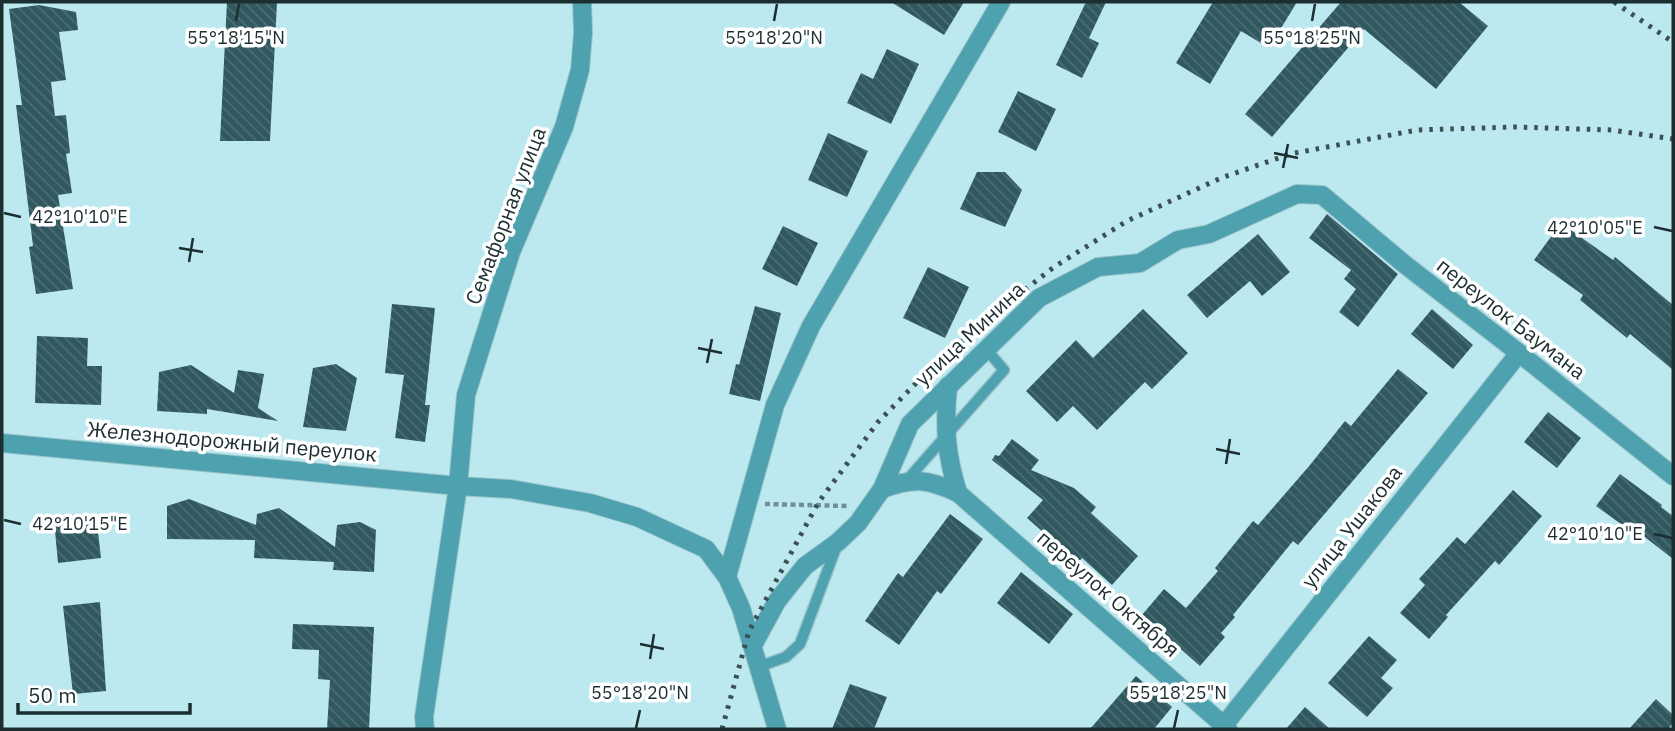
<svg xmlns="http://www.w3.org/2000/svg" width="1675" height="731" viewBox="0 0 1675 731" font-family="'IBM Plex Sans',sans-serif">
<defs>
<pattern id="building-back-hatch" width="6" height="6" patternUnits="userSpaceOnUse" patternTransform="scale(1.75)"><rect width="6" height="6" fill="#30585f"/><path d="M-1 5l2 2M0 0l6 6M5-1l2 2" fill="none" stroke="#4c6d73"/></pattern>
</defs>
<rect width="100%" height="100%" fill="#bce9f0"/>
<!-- building -->
<g fill="url(#building-back-hatch)">
<polygon points="227,2 277,2 270,141 220,141"/>
<polygon points="891,2 964,2 944,35"/>
<polygon points="1086,2 1106,2 1089,38 1099,43 1082,78 1056,65"/>
<polygon points="1213,2 1297,2 1269,48 1241,31 1210,84 1176,63"/>
<polygon points="1341,2 1459,2 1488,26 1436,89 1364,29 1272,137 1245,114"/>
<polygon points="39,5 76,12 78,30 59,32 66,80 51,82 55,116 66,115 70,153 66,154 72,193 58,195 73,289 36,294 29,247 33,246 16,105 22,105 9,9"/>
<polygon points="887,49 919,64 891,124 847,103 861,73 873,79"/>
<polygon points="1018,91 1056,109 1036,151 998,132"/>
<polygon points="828,133 868,151 847,197 808,180"/>
<polygon points="977,172 1005,172 1022,190 1005,227 960,209"/>
<polygon points="1327,214 1398,274 1358,327 1339,312 1356,289 1344,279 1351,270 1309,238"/>
<polygon points="1561,223 1613,260 1615,257 1673,305 1673,370 1630,334 1627,338 1580,300 1583,295 1534,260"/>
<polygon points="783,226 818,243 797,286 762,269"/>
<polygon points="1258,234 1290,272 1262,296 1250,281 1207,318 1187,295"/>
<polygon points="928,267 969,287 945,338 903,318"/>
<polygon points="392,304 435,308 425,405 430,405 425,442 395,438 404,375 385,373"/>
<polygon points="755,306 781,313 760,401 729,394 736,364 739,365"/>
<polygon points="1143,309 1188,353 1152,389 1145,382 1097,430 1073,406 1057,422 1026,391 1076,340 1093,358"/>
<polygon points="1432,309 1473,345 1453,369 1411,334"/>
<polygon points="37,336 88,338 87,366 102,366 101,405 35,403"/>
<polygon points="336,364 357,378 346,431 303,427 313,368"/>
<polygon points="191,365 234,393 238,370 264,374 258,408 278,421 207,409 207,414 157,411 159,372"/>
<polygon points="1398,369 1428,393 1298,545 1293,541 1233,615 1235,617 1221,633 1225,637 1200,666 1142,615 1164,589 1186,608 1218,571 1215,568 1253,521 1258,525 1310,465 1345,421 1351,426"/>
<polygon points="1548,412 1581,438 1557,468 1524,442"/>
<polygon points="1012,439 1039,460 1031,470 1074,488 1096,507 1091,513 1138,556 1112,585 1082,558 1078,563 1027,518 1043,500 992,460 995,455 999,456"/>
<polygon points="1620,474 1662,505 1661,507 1673,516 1673,559 1641,534 1639,537 1596,506"/>
<polygon points="1513,490 1542,516 1499,565 1495,561 1446,615 1448,617 1429,639 1400,613 1425,585 1419,579 1457,537 1465,544"/>
<polygon points="189,499 256,525 257,514 279,508 335,547 337,525 360,522 376,530 374,572 333,570 334,562 254,558 255,540 167,539 167,506"/>
<polygon points="950,514 983,539 941,594 937,591 899,645 865,621 898,573 903,577"/>
<polygon points="96,515 101,558 58,563 54,520"/>
<polygon points="1021,572 1073,614 1049,644 997,603"/>
<polygon points="100,602 106,691 73,694 63,606"/>
<polygon points="293,624 374,627 369,729 327,729 330,680 318,679 319,650 292,649"/>
<polygon points="1369,636 1397,660 1381,678 1393,688 1367,717 1328,683"/>
<polygon points="1136,676 1172,707 1154,729 1090,729"/>
<polygon points="850,684 887,697 874,729 832,729"/>
<polygon points="1656,699 1673,715 1673,723 1668,729 1629,729"/>
<polygon points="1305,707 1330,729 1286,729"/>
</g>
<g fill="none" stroke-linecap="round" stroke-linejoin="round">
<defs>
<g id="service">
<polyline points="907,480 1004,370 987,350"/>
<polyline points="758,667 786,657 800,644 837,545"/>
</g>
<g id="minor">
<path d="M948,386c-4,40 -2,68 10,107l270,236"/>
<polyline points="2,443 458,486 511,489 590,503 637,517 706,549 727,577 741,608 777,729"/>
<path d="M882,489c32,-12 46,-10 76,4"/>
<polyline points="727,577 775,405 811,326 1001,2"/>
<polyline points="753,645 777,601 805,566 838,542 858,523 882,489 910,424 1039,298 1098,267 1140,263 1178,240 1209,234 1297,194 1322,195 1403,263 1519,353 1673,476"/>
<polyline points="425,729 424,717 458,486 466,395 511,252 564,127 580,70 583,33 582,2"/>
<polyline points="1221,729 1519,353"/>
</g>
</defs>
<!-- service casing -->
<use href="#service" stroke="#9cc4ca" stroke-width="13"/>
<!-- minor casing -->
<use href="#minor" stroke="#9cc4ca" stroke-width="20"/>
<!-- path -->
<polyline stroke="#709095" stroke-width="4.5" stroke-dasharray="5 3.5" stroke-linecap="butt" points="765,504 847,506"/>
<!-- service -->
<use href="#service" stroke="#4ea1ae" stroke-width="10"/>
<!-- minor -->
<use href="#minor" stroke="#4ea1ae" stroke-width="18"/>
<!-- rail -->
<g stroke="#3b5154" stroke-width="5" stroke-dasharray="3.5 7" stroke-linecap="butt">
<polyline points="1614,2 1673,42"/>
<polyline points="722,729 749,631 818,503 878,422 926,373 990,317 1054,267 1127,221 1221,178 1290,154 1417,130 1515,127 1612,130 1673,139"/>
</g>
</g>
<!-- ticks -->
<path fill="none" stroke="#1d2e31" stroke-width="2.5" d="M236,21l3,-17M774,21l3,-17M1312,21l3,-17M1274,153l24,5M1283,168l5,-24M4,213l17,4M1654,227l18,4M179,248l24,4M189,262l4,-24M698,348l24,5M707,363l5,-24M1216,449l24,5M1226,464l4,-25M4,520l17,4M1654,534l18,4M640,644l24,5M650,659l4,-25M636,728l4,-18M1174,728l4,-18"/>
<g text-anchor="middle" stroke-width="7" stroke-linejoin="round" paint-order="stroke">
<!-- street labels -->
<g font-size="21" fill="#1d2e31" stroke="#fff">
<text transform="translate(506 216) rotate(-69)" y="7">Семафорная улица</text>
<text transform="translate(1511 319) rotate(38)" y="7">переулок Баумана</text>
<text transform="translate(970 334) rotate(-43)" y="7">улица Минина</text>
<text transform="translate(232 442) rotate(5)" y="7">Железнодорожный переулок</text>
<text transform="translate(1352 527) rotate(-52)" y="7">улица Ушакова</text>
<text transform="translate(1108 594) rotate(41)" y="7">переулок Октября</text>
</g>
</g>
<g font-size="18" text-anchor="middle" fill="#1d2e31" stroke="#fff" stroke-width="7" stroke-linejoin="round" paint-order="stroke">
<text x="236" y="44">55°18'15"N</text>
<text x="774" y="44">55°18'20"N</text>
<text x="1312" y="44">55°18'25"N</text>
<text x="80" y="223">42°10'10"E</text>
<text x="1595" y="234">42°10'05"E</text>
<text x="80" y="530">42°10'15"E</text>
<text x="1595" y="540">42°10'10"E</text>
<text x="640" y="699">55°18'20"N</text>
<text x="1178" y="699">55°18'25"N</text>
</g>
<!-- border -->
<rect width="1675" height="731" fill="none" stroke="#1d2e31" stroke-width="7"/>
<!-- scale -->
<path d="M18 703v10h172v-10" fill="none" stroke="#1d2e31" stroke-width="3.5"/>
<text x="28" y="703" font-size="21" fill="#1d2e31" stroke="#ffffff" stroke-width="5" paint-order="stroke">50 m</text>
</svg>
